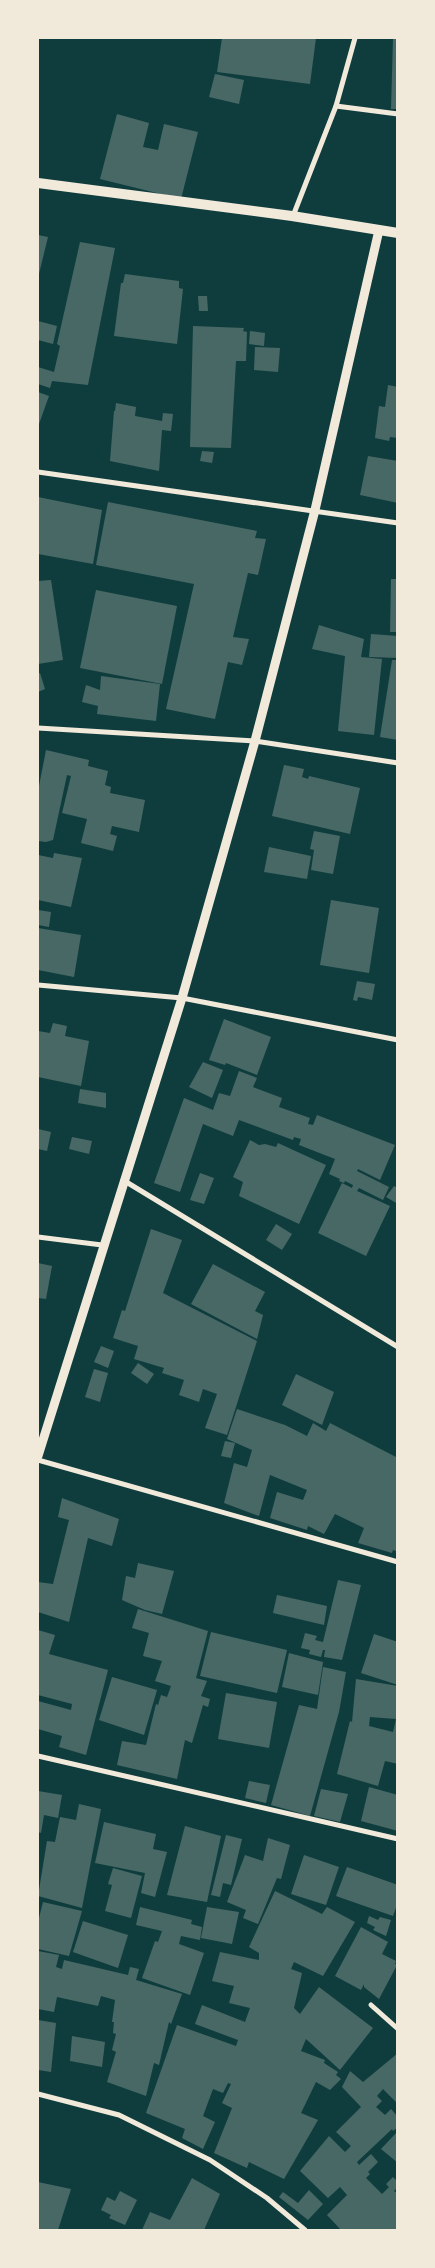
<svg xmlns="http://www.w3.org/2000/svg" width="435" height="2268" viewBox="0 0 435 2268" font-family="'Golos Text',sans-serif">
<rect width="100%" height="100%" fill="#0f3d3e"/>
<!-- building -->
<g fill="#486865" fill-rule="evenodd">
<polygon points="222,38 316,38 310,84 217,72"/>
<polygon points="393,38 398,38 398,109 391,109"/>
<polygon points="215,74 244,80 239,104 209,97"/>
<polygon points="117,114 149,123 143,147 158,150 164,124 198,132 181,199 100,179"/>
<polygon points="38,235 48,237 38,278"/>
<polygon points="80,242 115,248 88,385 52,381 50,388 38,384 38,367 54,372 60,346 57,344"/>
<polygon points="125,274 179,281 179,288 183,289 177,344 114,336 121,283 123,283"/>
<polygon points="198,296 207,296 208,311 199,311"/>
<polygon points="38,321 57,326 53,344 38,340"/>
<polygon points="193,326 244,328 243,331 247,332 246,361 236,361 231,448 190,447"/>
<polygon points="250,331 265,333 264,346 249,344"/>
<polygon points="255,347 280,348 278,372 254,370"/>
<polygon points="388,385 398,387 398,438 390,437 389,441 375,438 379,406 385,407"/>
<polygon points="38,392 49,396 39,424 38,423"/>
<polygon points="116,403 136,407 135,416 162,421 163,413 173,414 171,431 162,430 159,471 110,461 114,411 115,411"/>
<polygon points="202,451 214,452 212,463 200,461"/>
<polygon points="368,456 398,461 398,503 360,495"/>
<polygon points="38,497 102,510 93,564 38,554"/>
<polygon points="108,502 257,531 255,538 266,539 258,575 248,573 233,637 249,639 242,665 228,662 215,719 166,709 194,584 96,565"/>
<polygon points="391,579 398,579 398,632 390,632"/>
<polygon points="51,580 63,660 38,664 38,581"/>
<polygon points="96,590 177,606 162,684 80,668"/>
<polygon points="319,625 364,639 361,657 382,659 374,735 338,731 345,656 312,649"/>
<polygon points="371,634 398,636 398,658 369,657"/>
<polygon points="392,660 398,660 398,740 380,737"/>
<polygon points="40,673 45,689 38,692 38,674"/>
<polygon points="101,676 160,684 156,721 97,714 98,706 82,702 86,685 100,690"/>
<polygon points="46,750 89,760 88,766 108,771 105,785 111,787 110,793 145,800 139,832 112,826 110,834 117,836 113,851 81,843 87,819 62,813 71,776 67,775 53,840 46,842 38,841 38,791"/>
<polygon points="284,765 304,769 302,777 308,779 309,776 360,788 350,834 272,816"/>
<polygon points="314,831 340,836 333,874 311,870 314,850 310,849"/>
<polygon points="269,847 311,856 307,879 264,872"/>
<polygon points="54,853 82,858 71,907 38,900 38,855 53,858"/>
<polygon points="331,900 379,908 369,973 320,965"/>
<polygon points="38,910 51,912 49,927 38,925"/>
<polygon points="38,928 81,935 74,977 38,970"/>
<polygon points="357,981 375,984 372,1000 358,997 357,1001 353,1000"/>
<polygon points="224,1019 271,1037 257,1075 226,1063 225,1065 209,1060"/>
<polygon points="53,1023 67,1026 65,1036 89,1041 81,1086 38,1077 38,1031 50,1033"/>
<polygon points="203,1062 223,1070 212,1098 189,1087"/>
<polygon points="239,1071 257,1078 253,1087 282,1098 279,1107 310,1118 308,1124 313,1125 317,1115 395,1145 380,1180 358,1169 357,1171 389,1187 383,1200 359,1188 357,1191 390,1206 366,1256 318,1233 342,1183 352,1188 353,1185 345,1181 344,1183 339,1181 340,1179 329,1174 335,1159 299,1145 301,1139 294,1137 293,1140 239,1120 233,1136 203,1124 180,1192 154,1183 184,1098 213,1110 219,1093 230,1096"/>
<polygon points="80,1089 106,1093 106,1108 78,1103"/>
<polygon points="38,1129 51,1132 47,1151 38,1149"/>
<polygon points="72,1137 92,1141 89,1154 69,1149"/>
<polygon points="250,1140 259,1145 265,1144 276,1147 278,1143 326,1165 299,1224 239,1196 243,1182 233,1177"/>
<polygon points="200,1173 214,1178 204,1204 190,1200"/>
<polygon points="394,1186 398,1188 398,1204 386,1197"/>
<polygon points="276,1224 292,1234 282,1250 266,1240"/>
<polygon points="151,1229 182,1240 163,1293 257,1341 227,1435 205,1428 217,1394 203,1389 199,1402 179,1395 184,1380 162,1373 164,1368 134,1359 138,1346 113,1338 122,1310 125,1311"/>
<polygon points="38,1263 52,1266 46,1299 38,1298"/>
<polygon points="213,1264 265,1292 255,1311 263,1315 257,1339 191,1304"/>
<polygon points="101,1346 114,1351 108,1368 94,1362"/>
<polygon points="138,1363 154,1374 147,1384 131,1373"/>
<polygon points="94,1369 108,1373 100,1402 85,1397"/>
<polygon points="296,1374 334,1392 322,1425 282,1405"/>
<polygon points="237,1409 285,1425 307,1436 313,1423 326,1431 330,1423 398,1458 398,1552 393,1550 392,1553 358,1543 364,1528 335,1514 324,1534 308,1526 307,1530 270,1518 277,1492 303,1500 307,1490 270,1475 259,1516 224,1503 234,1463 247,1467 252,1450 227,1439"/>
<polygon points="225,1441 235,1443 231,1458 221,1456"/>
<polygon points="62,1498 119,1519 112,1546 88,1538 69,1622 38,1612 38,1582 53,1584 69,1520 58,1517"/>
<polygon points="138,1563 174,1571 162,1614 145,1610 122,1600 126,1576 135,1578"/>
<polygon points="338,1580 361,1585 342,1660 324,1657 325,1650 323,1650 321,1657 309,1654 310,1650 301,1648 305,1633 317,1636 315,1640 323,1642"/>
<polygon points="277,1595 327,1606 324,1625 273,1613"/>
<polygon points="138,1609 208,1631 196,1678 207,1681 201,1696 210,1699 208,1707 203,1705 192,1743 185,1740 177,1779 117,1765 122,1741 146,1745 156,1704 158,1705 161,1695 167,1697 171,1686 155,1681 162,1661 143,1656 149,1633 132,1628"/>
<polygon points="38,1630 55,1635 49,1654 108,1670 86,1755 59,1747 62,1736 38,1729 38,1701 71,1710 72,1704 38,1695"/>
<polygon points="211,1632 287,1650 277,1693 200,1676"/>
<polygon points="374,1634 398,1642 398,1685 361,1673"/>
<polygon points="289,1653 323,1662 318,1695 282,1687"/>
<polygon points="323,1667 346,1672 339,1712 310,1816 271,1805 299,1705 317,1709"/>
<polygon points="112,1677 157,1690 144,1735 99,1720"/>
<path d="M356,1679l42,7v78l-13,-3 -7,25 -41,-12 13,-53 2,1zM370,1717l26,2 -3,13 -24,-6z"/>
<polygon points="226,1693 277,1702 269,1748 218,1739"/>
<polygon points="249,1781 270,1785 266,1803 245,1798"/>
<polygon points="369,1787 398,1795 398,1831 361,1821"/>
<polygon points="321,1789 348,1794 340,1822 314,1816"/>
<polygon points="38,1791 62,1795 58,1818 44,1815 41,1833 38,1832"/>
<polygon points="79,1804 101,1809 82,1908 38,1896 47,1841 55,1842 60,1817 76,1820"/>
<polygon points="104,1822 156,1834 153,1849 167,1852 155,1897 141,1893 145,1873 95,1863"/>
<polygon points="185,1826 221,1836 207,1902 167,1895"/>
<polygon points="226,1835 242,1839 231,1885 223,1883 220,1897 211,1895"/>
<polygon points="268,1838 290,1845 281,1879 277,1878 258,1924 243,1918 246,1910 227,1902 245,1855 263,1861"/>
<polygon points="304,1855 339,1867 326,1905 291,1894"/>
<polygon points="347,1867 398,1885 398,1902 393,1916 336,1896"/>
<polygon points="113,1868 142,1876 131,1918 105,1911 112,1885 108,1884"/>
<polygon points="275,1891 322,1914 327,1907 355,1922 323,1976 294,1962 291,1969 302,1973 294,2008 300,2014 319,1987 373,2028 340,2070 306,2039 301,2051 325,2060 324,2063 338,2072 336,2075 341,2079 330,2090 316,2082 301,2113 318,2120 284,2179 249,2162 247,2168 214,2153 232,2108 222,2103 231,2084 228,2083 223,2093 213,2089 203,2116 215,2122 203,2149 182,2138 185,2129 146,2113 177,2025 236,2046 238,2040 195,2024 202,2005 245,2022 250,2008 229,2003 234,1986 212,1981 220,1952 259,1960 259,1953 249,1947"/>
<polygon points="43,1902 82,1911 69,1956 38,1949 38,1922"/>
<polygon points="140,1907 192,1920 191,1924 202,1927 200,1940 181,1936 179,1944 204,1953 190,1995 142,1978 155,1941 158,1942 162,1931 136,1925"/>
<polygon points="207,1907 239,1912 232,1944 201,1938"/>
<polygon points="369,1916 378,1920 380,1917 391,1920 386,1936 373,1930 375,1927 367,1923"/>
<polygon points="83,1921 128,1935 118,1968 73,1952"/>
<polygon points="361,1927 388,1942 382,1954 396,1961 395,1964 397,1965 379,1999 364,1987 364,1984 361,1990 335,1976"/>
<polygon points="38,1951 59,1955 56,1967 62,1969 64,1960 128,1975 130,1967 139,1969 136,1980 182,1994 171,2024 169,2022 159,2065 154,2063 146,2096 107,2082 116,2052 112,2050 116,2034 113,2033 114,2022 112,2022 115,2000 101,1996 98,2006 57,1997 54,2012 38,2009"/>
<polygon points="38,2020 56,2023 51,2072 38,2070"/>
<polygon points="72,2036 105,2042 102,2067 70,2061"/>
<polygon points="398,2053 398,2104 383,2089 377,2096 382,2101 376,2107 385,2115 391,2109 398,2117 398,2127 393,2131 392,2129 357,2162 359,2165 371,2154 378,2162 368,2172 370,2174 366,2178 382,2194 389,2187 386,2184 393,2177 398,2182 398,2187 394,2191 398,2194 398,2230 341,2230 327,2215 347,2195 340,2187 328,2198 300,2171 329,2136 345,2152 351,2146 336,2132 361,2107 342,2087 350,2071 363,2082"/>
<polygon points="398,2131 398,2163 381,2149"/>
<polygon points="192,2178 220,2194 204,2230 142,2230 150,2212 170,2220"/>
<polygon points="38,2182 71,2189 58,2230 38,2230"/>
<polygon points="309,2190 323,2204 308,2220 279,2197 283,2192 298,2203"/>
<polygon points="120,2191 137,2200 125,2225 109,2218 111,2215 101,2210 107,2197 115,2201"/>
</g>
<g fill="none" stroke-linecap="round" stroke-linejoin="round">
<!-- minor -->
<g stroke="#f1e9da" stroke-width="5">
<polyline points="336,106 398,114"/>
<polyline points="293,216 336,106 355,38"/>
<polyline points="38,472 398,523"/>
<polyline points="38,728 255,741 398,763"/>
<polyline points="38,985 182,998 398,1040"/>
<polyline points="123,1180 398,1347"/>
<polyline points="38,1237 102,1245"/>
<polyline points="38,1460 398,1562"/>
<polyline points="38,1756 398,1839"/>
<polyline points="371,2005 398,2029"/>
<polyline points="38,2094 119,2115 210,2160 267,2198 305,2230"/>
</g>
<!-- tertiary -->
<polyline stroke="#f1e9da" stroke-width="9" points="38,1456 182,998 255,741 315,510 379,230"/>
<!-- secondary -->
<polyline stroke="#f1e9da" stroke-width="10" points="38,183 292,216 398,233"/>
</g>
<!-- border -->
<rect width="435" height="2268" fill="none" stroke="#f1e9da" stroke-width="78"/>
</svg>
